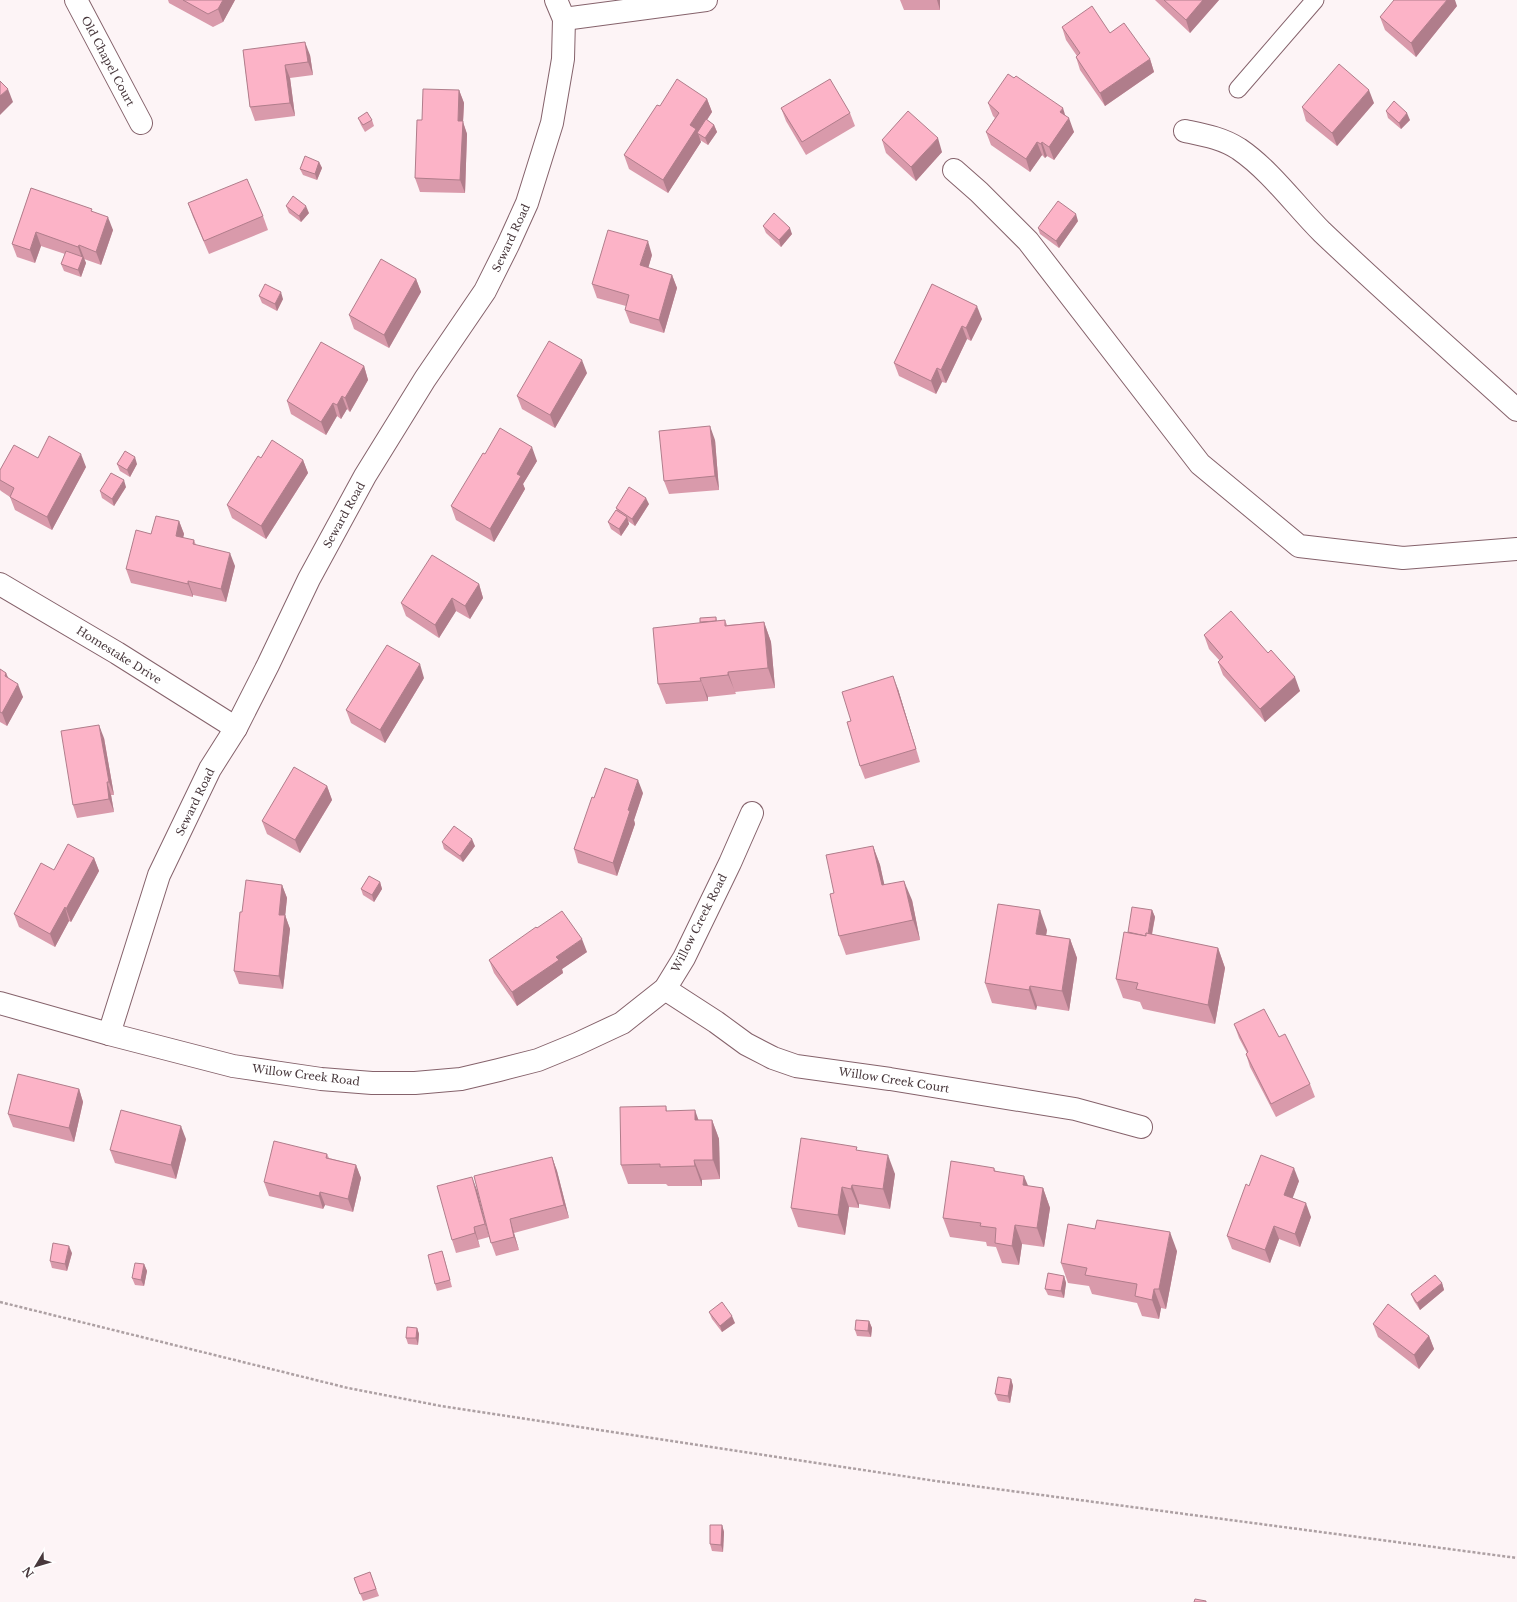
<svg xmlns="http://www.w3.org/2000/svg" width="1517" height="1602" viewBox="0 0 1517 1602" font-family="'Libre Baskerville',serif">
<rect width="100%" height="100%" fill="#fdf4f6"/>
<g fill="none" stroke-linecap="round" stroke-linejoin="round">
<defs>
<polyline id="service" points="1238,89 1315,0"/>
<g id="minor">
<polyline points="76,0 141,123"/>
<polyline points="564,19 706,0"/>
<path d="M1185,131c19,4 37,7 54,18 32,22 56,56 83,83 64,61 130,119 195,178"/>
<polyline points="954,170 979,192 1028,241 1200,464 1299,546 1403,558 1517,549"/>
<polyline points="0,584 117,653 236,728"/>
<polyline points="665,989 716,1022 746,1044 773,1058 796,1066 890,1079 1075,1109 1141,1127"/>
<polyline points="0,1003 109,1034 233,1066 321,1079 372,1083 415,1083 461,1079 499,1070 538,1060 577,1044 622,1023 665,989 684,958 730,863 752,813"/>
<polyline points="109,1034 159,875 210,769 236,728 268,665 309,579 365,476 425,379 485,291 508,245 527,203 552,123 563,59 564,19 556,0"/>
</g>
</defs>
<!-- service casing -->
<use href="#service" stroke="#85626b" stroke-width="19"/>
<!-- minor casing -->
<use href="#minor" stroke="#85626b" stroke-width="24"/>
<!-- path -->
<polyline stroke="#ada0a3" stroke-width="2.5" stroke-dasharray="3 2" stroke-linecap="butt" points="0,1302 348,1388 441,1406 936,1481 1517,1558"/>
<!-- service -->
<use href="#service" stroke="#fff" stroke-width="17"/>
<!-- minor -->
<use href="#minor" stroke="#fff" stroke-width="22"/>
</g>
<!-- wall -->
<g fill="#d99aab">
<polygon points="168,0 235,0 223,22 213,27 169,3"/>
<polygon points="900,0 940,0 940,10 904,10"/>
<polygon points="1155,0 1219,0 1190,33"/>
<polygon points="1457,6 1416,57 1385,30 1380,17"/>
<polygon points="1062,27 1110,33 1150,59 1154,72 1105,106 1080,70 1076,57 1077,56 1066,40"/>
<polygon points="243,50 310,55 313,75 290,78 295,116 255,121 250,107"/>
<polygon points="459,90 464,103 463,122 467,134 465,193 420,192 415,178 422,120"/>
<polygon points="707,99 712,112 707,120 714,125 717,132 708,145 700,140 701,142 668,193 629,169 624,155 660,106"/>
<polygon points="988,103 1065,116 1074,132 1054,160 1047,156 1045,158 1042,155 1030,172 991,145 986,132 995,118 993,116"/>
<polygon points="1374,103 1337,146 1306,121 1302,107"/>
<polygon points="781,108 850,113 855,126 806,155 786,121"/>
<polygon points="1386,111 1410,120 1401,129 1388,118"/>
<polygon points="358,118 372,120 374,126 365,132 361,125"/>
<polygon points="882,140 942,152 916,181 886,153"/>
<polygon points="319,162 322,168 317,180 303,175 300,169"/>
<polygon points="31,188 93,212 113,230 101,265 84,259 86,263 81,277 64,271 61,264 65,254 41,246 35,263 17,257 12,244"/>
<polygon points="188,203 263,216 268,230 209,254 193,217"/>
<polygon points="286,206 309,213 301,222 289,213"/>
<polygon points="1078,221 1059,248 1040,234 1038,228"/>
<polygon points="763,226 792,234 781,247 766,233"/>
<polygon points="652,255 648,268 672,275 677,288 664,333 630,323 625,310 626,306 597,298 592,284"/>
<polygon points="416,279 421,292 389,348 354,329 349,315"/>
<polygon points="932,284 982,319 971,341 967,339 946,383 942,382 936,394 899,376 894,363"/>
<polygon points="259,296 283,299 277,311 262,303"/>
<polygon points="364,366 368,380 350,412 347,409 341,419 337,416 326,435 291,414 287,401"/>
<polygon points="587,373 555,428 522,409 517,396"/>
<polygon points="715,440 719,490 669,494 664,481"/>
<polygon points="485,454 537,461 523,484 525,489 494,542 456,520 451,506"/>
<polygon points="38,458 86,467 52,530 15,510 10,497 1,491 0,490 0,470"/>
<polygon points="261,458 303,460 308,473 266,539 232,518 227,505"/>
<polygon points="117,464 137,464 130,477 120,471"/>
<polygon points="126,487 114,506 102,498 100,491"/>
<polygon points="649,504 635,526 628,521 629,524 621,536 611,529 608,522 617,511 616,508"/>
<polygon points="179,521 184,534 183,538 194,540 196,545 235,566 226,602 193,595 193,597 131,583 126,569 151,534"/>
<polygon points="479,584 483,598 470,619 456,611 439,638 406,616 401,603"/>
<polygon points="716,617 717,621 725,620 727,625 764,622 771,642 775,688 735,692 736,694 708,697 708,701 666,704 658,684 700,622"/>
<polygon points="1204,635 1268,653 1300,691 1265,722 1223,675 1218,662 1220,661 1209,649"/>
<polygon points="0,669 6,673 9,679 23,697 7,726 0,722"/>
<polygon points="424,678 385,743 351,723 346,710"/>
<polygon points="898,689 920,762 865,779 860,766"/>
<polygon points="104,738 114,795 111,795 114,812 77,818 73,805"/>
<polygon points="327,786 332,800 300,853 267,834 262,821"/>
<polygon points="643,793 634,820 635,824 617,876 578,863 574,849 594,798"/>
<polygon points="442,842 475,846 463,862 444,849"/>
<polygon points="873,846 880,865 884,885 912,900 920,940 846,955 839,936 834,893"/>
<polygon points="94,858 99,871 71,922 69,921 55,947 19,927 14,914 54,870"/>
<polygon points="380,882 382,889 374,902 363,895 361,889"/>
<polygon points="282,885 287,898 285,915 290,929 283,989 239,984 234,971 242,912"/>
<polygon points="1152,910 1155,917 1152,935 1218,948 1225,968 1215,1024 1143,1009 1140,1002 1123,998 1116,979 1128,932"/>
<polygon points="537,928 587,952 562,969 563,973 517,1006 494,973 489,960"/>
<polygon points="1047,930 1046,935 1070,939 1077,958 1069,1011 1037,1006 1036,1010 992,1003 985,983"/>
<polygon points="1234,1024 1279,1037 1310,1084 1315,1097 1276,1117 1250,1067 1246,1054 1247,1053 1239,1038"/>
<polygon points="79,1089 83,1102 74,1142 13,1127 8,1114"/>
<polygon points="666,1106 667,1111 698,1120 712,1120 719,1139 720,1179 702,1180 702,1186 668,1186 666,1184 628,1184 621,1165"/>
<polygon points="186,1139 176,1179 115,1163 110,1150"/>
<polygon points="859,1150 895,1174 890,1209 859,1204 859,1208 849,1207 845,1235 798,1227 791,1208"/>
<polygon points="327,1154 329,1158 356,1165 361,1178 353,1212 325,1205 323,1209 269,1196 264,1182"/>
<polygon points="552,1157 557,1171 569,1218 514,1233 519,1250 496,1256 489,1237 478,1240 480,1247 456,1253 452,1240 477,1190 489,1236"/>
<polygon points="994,1168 996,1172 1028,1186 1043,1188 1050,1208 1044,1247 1022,1244 1019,1265 1002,1263 996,1247 987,1246 986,1242 950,1237 943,1218"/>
<polygon points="1299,1181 1292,1198 1311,1217 1300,1247 1279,1239 1270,1263 1232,1249 1227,1236 1249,1186"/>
<polygon points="442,1251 444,1257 452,1287 437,1291 435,1284"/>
<polygon points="1177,1251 1166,1309 1161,1308 1159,1319 1142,1316 1137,1303 1092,1294 1089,1286 1068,1283 1061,1263"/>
<polygon points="72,1253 67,1271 52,1268 50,1261"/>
<polygon points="144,1264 147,1271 144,1286 135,1285 132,1278"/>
<polygon points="1064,1276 1066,1283 1064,1298 1048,1295 1045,1289"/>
<polygon points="1442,1283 1444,1290 1420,1310 1414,1301 1411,1294"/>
<polygon points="709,1312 735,1323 722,1332 712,1319"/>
<polygon points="869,1321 872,1328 871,1337 857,1336 855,1330"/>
<polygon points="1373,1324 1429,1336 1434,1349 1419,1369 1378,1337"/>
<polygon points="417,1328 419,1334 418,1345 408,1344 406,1338"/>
<polygon points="1011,1379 1013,1386 1010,1403 998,1401 995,1394"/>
<polygon points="722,1525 724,1532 723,1552 712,1551 710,1544"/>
<polygon points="370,1572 379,1596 363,1601 354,1578"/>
</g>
<!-- shaded-wall -->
<g fill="#b07d8b">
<polygon points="223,0 235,0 223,22 218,9"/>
<polygon points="937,0 940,0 940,10"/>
<polygon points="1203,0 1219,0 1190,33 1186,20"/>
<polygon points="1447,0 1455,0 1457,6 1416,57 1411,43"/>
<polygon points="305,42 310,55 313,75 308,62"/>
<polygon points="1150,59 1154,72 1105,106 1100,93"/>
<polygon points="285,65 290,78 295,116 290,103"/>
<polygon points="8,89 13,102 0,115 0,96"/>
<polygon points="459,90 464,103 463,122 467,134 465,193 460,180 458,121"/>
<polygon points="1369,90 1374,103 1337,146 1332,133"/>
<polygon points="707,99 712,112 698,133 701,142 668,193 663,180 690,125"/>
<polygon points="1063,108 1067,121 1069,118 1074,132 1054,160 1049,147 1060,112"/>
<polygon points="1407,113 1410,120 1401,129 1399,123"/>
<polygon points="714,125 717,132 708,145 705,138"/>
<polygon points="938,138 942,152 916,181 911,167"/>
<polygon points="1037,142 1042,155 1030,172 1026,159"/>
<polygon points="1042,142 1047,156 1045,158 1041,144"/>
<polygon points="319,162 322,168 317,180 315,174"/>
<polygon points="306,206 309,213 301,222 299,216"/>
<polygon points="1076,214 1078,221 1059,248 1056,241"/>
<polygon points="108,217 113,230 101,265 96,252"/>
<polygon points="790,228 792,234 781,247 779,240"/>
<polygon points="36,232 41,246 35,263 30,250"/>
<polygon points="648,241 652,255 645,279 640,265"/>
<polygon points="79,245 86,263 81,277 78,270 82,258 78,247"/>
<polygon points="672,275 677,288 664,333 659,320"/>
<polygon points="416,279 421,292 389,348 384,335"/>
<polygon points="281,292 283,299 277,311 275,304"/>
<polygon points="977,306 982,319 971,341 966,328"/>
<polygon points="962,326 967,339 946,383 941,370"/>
<polygon points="582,360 587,373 555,428 550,415"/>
<polygon points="364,366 368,380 350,412 345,398"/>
<polygon points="937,368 942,382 936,394 931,381"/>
<polygon points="342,396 347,409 341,419 337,405"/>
<polygon points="333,403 337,416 326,435 321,422"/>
<polygon points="710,426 715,440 719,490 715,476"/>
<polygon points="532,447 537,461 523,484 525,489 494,542 490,529 517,474"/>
<polygon points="81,454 86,467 52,530 47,517"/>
<polygon points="135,457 137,464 130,477 127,470"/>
<polygon points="303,460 308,473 266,539 261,526"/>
<polygon points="124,480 126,487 114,506 112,499"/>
<polygon points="646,498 649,504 635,526 632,519"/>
<polygon points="627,517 629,524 621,536 619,529"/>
<polygon points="179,521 184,534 180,549 176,536"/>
<polygon points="230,553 235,566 226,602 221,589"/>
<polygon points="188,581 193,595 193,597 188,584"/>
<polygon points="479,584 483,598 470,619 465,606"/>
<polygon points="452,598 456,611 439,638 435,625"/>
<polygon points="764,622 771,642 775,688 768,668"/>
<polygon points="420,664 424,678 385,743 380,730"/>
<polygon points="728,672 735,692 736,694 728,675"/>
<polygon points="6,673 11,686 5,676"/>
<polygon points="893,676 898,689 920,762 916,749"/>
<polygon points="1295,677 1300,691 1265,722 1260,709"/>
<polygon points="700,678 708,697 708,701 701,681"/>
<polygon points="18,684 23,697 7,726 2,713"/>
<polygon points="99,725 104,738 114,795 109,782"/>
<polygon points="638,780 643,793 634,820 635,824 617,876 613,863 628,810"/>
<polygon points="107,782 111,795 114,812 109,799"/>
<polygon points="327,786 332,800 300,853 295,840"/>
<polygon points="472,839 475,846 463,862 460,856"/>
<polygon points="873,846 880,865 889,905 882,885"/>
<polygon points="94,858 99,871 71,922 66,909"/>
<polygon points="904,881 912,900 920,940 913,920"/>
<polygon points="380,882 382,889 374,902 372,895"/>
<polygon points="282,885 287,898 284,928 279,915"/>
<polygon points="65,907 69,921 55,947 50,934"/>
<polygon points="1040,910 1047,930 1043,953 1036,934"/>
<polygon points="1152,910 1155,917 1150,943 1148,937"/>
<polygon points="285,915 290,929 283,989 279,976"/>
<polygon points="582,939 587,952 562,969 563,973 517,1006 512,992 556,957"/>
<polygon points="1070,939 1077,958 1069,1011 1062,991"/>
<polygon points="1218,948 1225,968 1215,1024 1208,1005"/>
<polygon points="1030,986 1037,1006 1036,1010 1029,990"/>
<polygon points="79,1089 83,1102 74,1142 69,1128"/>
<polygon points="695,1110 702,1130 695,1120"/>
<polygon points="712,1120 719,1139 720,1179 713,1160"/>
<polygon points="181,1126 186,1139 176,1179 171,1165"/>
<polygon points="888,1155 895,1174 890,1209 883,1189"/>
<polygon points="552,1157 557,1171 569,1218 564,1205"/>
<polygon points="694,1160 702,1180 702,1186 695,1166"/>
<polygon points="356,1165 361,1178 353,1212 348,1199"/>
<polygon points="1294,1168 1299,1181 1289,1208 1284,1195"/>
<polygon points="1024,1176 1032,1195 1023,1185"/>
<polygon points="472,1177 477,1190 489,1237 485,1224"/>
<polygon points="852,1185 859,1204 859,1208 851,1189"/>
<polygon points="842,1187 849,1207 845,1235 838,1215"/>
<polygon points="1043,1188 1050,1208 1044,1247 1037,1228"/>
<polygon points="320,1192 325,1205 323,1209 319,1196"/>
<polygon points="1306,1203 1311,1217 1300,1247 1295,1234"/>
<polygon points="510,1219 514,1233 519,1250 514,1237"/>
<polygon points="1015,1225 1022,1244 1019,1265 1012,1246"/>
<polygon points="1274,1226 1279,1239 1270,1263 1265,1250"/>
<polygon points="474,1227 478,1240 480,1247 475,1233"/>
<polygon points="1170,1232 1177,1251 1166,1309 1159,1289"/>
<polygon points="69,1246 72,1253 67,1271 65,1264"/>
<polygon points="144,1264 147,1271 144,1286 141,1280"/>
<polygon points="1064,1276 1066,1283 1064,1298 1061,1291"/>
<polygon points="1442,1283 1444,1290 1420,1310 1417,1303"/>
<polygon points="1154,1289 1161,1308 1159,1319 1152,1300"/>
<polygon points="732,1316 735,1323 722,1332 720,1326"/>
<polygon points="869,1321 872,1328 871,1337 868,1331"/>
<polygon points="417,1328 419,1334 418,1345 416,1338"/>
<polygon points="1429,1336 1434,1349 1419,1369 1414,1355"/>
<polygon points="1011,1379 1013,1386 1010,1403 1008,1396"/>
<polygon points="722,1525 724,1532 723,1552 721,1545"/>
</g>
<!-- building -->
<g fill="#fcb3c7" stroke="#b07d8b">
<polygon points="183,0 223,0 218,9 208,14"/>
<polygon points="1164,0 1203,0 1186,20"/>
<polygon points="1394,0 1447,0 1411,43 1380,17"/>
<polygon points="1092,6 1110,33 1124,23 1150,59 1100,93 1076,57 1080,53 1062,27"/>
<polygon points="305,42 308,62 285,65 290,103 250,107 243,50"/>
<polygon points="1339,64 1369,90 1332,133 1302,107"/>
<polygon points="1008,74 1014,78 1016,76 1063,108 1060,112 1069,118 1049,147 1042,142 1041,144 1037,142 1026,159 986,132 999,113 988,103"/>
<polygon points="677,79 707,99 690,125 696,129 663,180 624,155 657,105 660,106"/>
<polygon points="830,79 850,113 802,142 781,108"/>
<polygon points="0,81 8,89 0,96"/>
<polygon points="423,89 459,90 458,121 463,121 460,180 415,178 417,120 422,120"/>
<polygon points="1394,101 1407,113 1399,123 1386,111"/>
<polygon points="908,111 938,138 911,167 882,140"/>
<polygon points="367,112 372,120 363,125 358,118"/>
<polygon points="706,119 714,125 705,138 697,133"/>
<polygon points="305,156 319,162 315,174 300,169"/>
<polygon points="247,179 263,216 204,241 188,203"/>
<polygon points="31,188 92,209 91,211 108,217 96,252 79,245 78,247 36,232 30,250 12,244"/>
<polygon points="293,196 306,206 299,216 286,206"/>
<polygon points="1058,201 1076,214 1056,241 1038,228"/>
<polygon points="774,213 790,228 779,240 763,226"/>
<polygon points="608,230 648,241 640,265 672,275 659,320 625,310 629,295 592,284"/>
<polygon points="66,251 83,257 78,270 61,264"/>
<polygon points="381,259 416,279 384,335 349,315"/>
<polygon points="265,284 281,292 275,304 259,296"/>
<polygon points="932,284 977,306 966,328 962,326 941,370 937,368 931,381 894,363"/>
<polygon points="549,341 582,360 550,415 517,396"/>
<polygon points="321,342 364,366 345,398 342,396 337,405 333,403 321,422 287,401"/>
<polygon points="710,426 715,476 664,481 659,431"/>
<polygon points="500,428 532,447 517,474 521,476 490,529 451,506 483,453 485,454"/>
<polygon points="49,436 81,454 47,517 10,497 14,488 0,480 0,470 14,445 38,458"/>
<polygon points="272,440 303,460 261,526 227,505 258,456 261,458"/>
<polygon points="125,451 135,457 127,470 117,464"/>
<polygon points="111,473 124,480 112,499 100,491"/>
<polygon points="629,487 646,498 632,519 616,508"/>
<polygon points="616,510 627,517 619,529 608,522"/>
<polygon points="156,516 179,521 176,536 194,540 193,544 230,553 221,589 188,581 188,584 126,569 136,530 151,534"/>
<polygon points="432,555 479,584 465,606 452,598 435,625 401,603"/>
<polygon points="1231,611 1268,653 1271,650 1295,677 1260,709 1218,662 1223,657 1204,635"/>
<polygon points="716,617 716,621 700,622 700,618"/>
<polygon points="725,620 725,626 764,622 768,668 728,672 728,675 700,678 701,681 658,684 653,628"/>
<polygon points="387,645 420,664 380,730 346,710"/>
<polygon points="0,669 6,673 5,676 18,684 2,713 0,712"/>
<polygon points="893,676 916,749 860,766 847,722 851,721 842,692"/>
<polygon points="99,725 109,782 107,782 109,799 73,805 61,731"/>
<polygon points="294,767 327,786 295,840 262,821"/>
<polygon points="605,768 638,780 628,810 630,811 613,863 574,849 592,797 594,798"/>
<polygon points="454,826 472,839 460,856 442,842"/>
<polygon points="68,844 94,858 66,909 65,907 50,934 14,914 41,863 54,870"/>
<polygon points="873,846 882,885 904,881 913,920 839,936 830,894 834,893 826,855"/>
<polygon points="369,876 380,882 372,895 361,889"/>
<polygon points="246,880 282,885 279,915 285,915 279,976 234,971 240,912 242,912"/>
<polygon points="998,904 1040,910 1036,934 1070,939 1062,991 1030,986 1029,990 985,983"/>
<polygon points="1132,907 1152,910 1148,934 1146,933 1146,936 1128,932"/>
<polygon points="562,911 582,939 556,957 559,960 512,992 489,960 536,927 537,928"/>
<polygon points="1124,932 1146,936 1146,933 1218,948 1208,1005 1136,989 1138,983 1116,979"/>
<polygon points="1264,1009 1279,1037 1285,1034 1310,1084 1271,1104 1246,1054 1248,1052 1234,1024"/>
<polygon points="18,1074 79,1089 69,1128 8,1114"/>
<polygon points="666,1106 666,1111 695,1110 695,1120 712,1120 713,1160 694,1160 695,1166 660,1167 660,1164 621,1165 620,1107"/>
<polygon points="121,1110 181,1126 171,1165 110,1150"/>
<polygon points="801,1138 857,1147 856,1150 888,1155 883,1189 852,1185 851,1189 842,1187 838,1215 791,1208"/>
<polygon points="274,1141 327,1154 326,1158 356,1165 348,1199 320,1192 319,1196 264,1182"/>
<polygon points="1261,1155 1294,1168 1284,1195 1306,1203 1295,1234 1274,1226 1265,1250 1227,1236 1246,1184 1249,1186"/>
<polygon points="552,1157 564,1205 510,1219 514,1237 491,1243 474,1176"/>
<polygon points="951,1161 994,1168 994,1171 1024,1176 1023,1185 1043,1188 1037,1228 1015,1225 1012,1246 995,1243 996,1228 980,1226 981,1223 943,1218"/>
<polygon points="472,1177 485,1224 474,1227 475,1233 452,1240 437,1186"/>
<polygon points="1097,1220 1170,1232 1159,1289 1154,1289 1152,1300 1135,1296 1137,1284 1085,1275 1087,1268 1061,1263 1068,1224 1095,1229"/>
<polygon points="53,1243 69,1246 65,1264 50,1261"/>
<polygon points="442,1251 450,1280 435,1284 428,1255"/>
<polygon points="135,1263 144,1264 141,1280 132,1278"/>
<polygon points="1048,1273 1064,1276 1061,1291 1045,1289"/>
<polygon points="1435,1275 1442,1283 1417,1303 1411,1294"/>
<polygon points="722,1302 732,1316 720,1326 709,1312"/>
<polygon points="1388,1304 1429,1336 1414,1355 1373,1324"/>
<polygon points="856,1320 869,1321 868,1331 855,1330"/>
<polygon points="407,1327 417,1328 416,1338 406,1338"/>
<polygon points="998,1377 1011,1379 1008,1396 995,1394"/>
<polygon points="710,1525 722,1525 721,1545 710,1544"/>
<polygon points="370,1572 376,1589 360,1594 354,1578"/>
<polygon points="1195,1599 1206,1601 1206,1602 1194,1602"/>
</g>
<g text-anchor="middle" stroke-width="3.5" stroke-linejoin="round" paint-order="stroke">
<!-- street labels -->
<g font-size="11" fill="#48383c" stroke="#fff">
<text transform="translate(108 61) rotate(62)" y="4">Old Chapel Court</text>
<text transform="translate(511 238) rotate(-65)" y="4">Seward Road</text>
<text transform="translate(344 515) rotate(-61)" y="4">Seward Road</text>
<text transform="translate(119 655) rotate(32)" y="4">Homestake Drive</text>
<text transform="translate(195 802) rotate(-64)" y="4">Seward Road</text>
<text transform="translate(699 923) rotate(-63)" y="4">Willow Creek Road</text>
<text transform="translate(306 1075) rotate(7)" y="4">Willow Creek Road</text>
<text transform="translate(894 1080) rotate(9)" y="4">Willow Creek Court</text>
</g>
</g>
<!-- north arrow -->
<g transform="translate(36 1566) rotate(232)" stroke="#ffffff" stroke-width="3" paint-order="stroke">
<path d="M0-3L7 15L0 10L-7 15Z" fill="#48383c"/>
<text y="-6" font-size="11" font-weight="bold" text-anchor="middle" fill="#48383c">N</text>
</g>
</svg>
